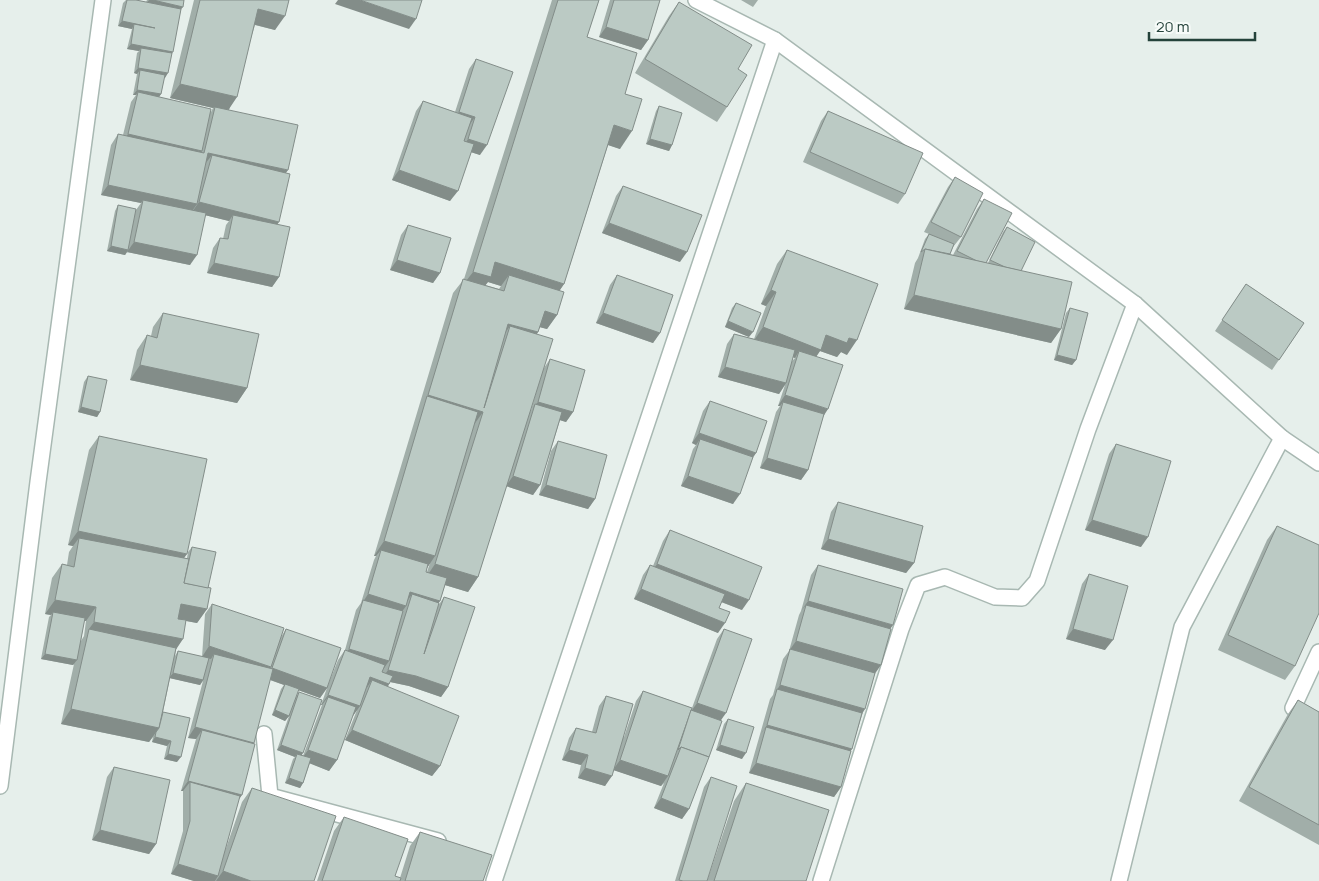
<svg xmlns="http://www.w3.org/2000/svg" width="1319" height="881" viewBox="0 0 1319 881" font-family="Manrope,sans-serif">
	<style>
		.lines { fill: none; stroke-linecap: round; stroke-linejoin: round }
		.minor-casing { stroke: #a8b8b2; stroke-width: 18 }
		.minor { stroke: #fff; stroke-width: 15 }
		.wall { fill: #a1aea9; fill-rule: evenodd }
		.shaded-wall { fill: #838d89 }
		.building { fill: #bbcac4; stroke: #838d89 }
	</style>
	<rect width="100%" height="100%" fill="#e6efeb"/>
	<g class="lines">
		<g class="minor-casing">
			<g id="minor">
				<polyline points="696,0 775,40 1135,304 1282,438 1319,463"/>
				<polyline points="1293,708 1319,652"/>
				<polyline points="264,734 270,796 438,841"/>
				<polyline points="0,786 38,482 103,0"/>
				<polyline points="494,881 775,40"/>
				<polyline points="821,881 901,629 918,585 945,577 995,597 1022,598 1037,581 1088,429 1135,304"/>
				<polyline points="1119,881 1182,627 1282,438"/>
			</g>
		</g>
		<use href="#minor" class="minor"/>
	</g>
	<g class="wall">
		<polygon points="126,0 136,0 146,2 147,0 184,0 181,9 172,53 164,78 161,94 159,97 211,112 213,108 170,98 194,0 289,0 275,30 255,25 229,110 286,173 277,224 279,277 272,287 207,273 213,248 220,238 223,239 226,225 229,221 205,215 190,265 127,252 128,251 125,255 107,251 115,211 118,205 136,210 141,203 101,195 111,145 118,134 123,135 131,102 136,95 133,95 137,74 134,73 137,53 139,51 127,49 132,29 118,26 123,3"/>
		<path d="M552,0h47l-12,37 38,57 -5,55 -12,-4 -44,139 -5,7 -2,24 -10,14 -7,-2 -3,7 7,34 6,-9 23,53 -7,10 -6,-2 -20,65 -7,10 -27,-9 -28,91 -10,15 -23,-7 -7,21 6,-9 4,90 -7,10 -32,-11 -19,-4 -2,5 52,79 -8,10 -87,-36 12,-30 -5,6 -15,44 -8,11 -19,-8 -7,20 -3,5 -15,-5 8,-24 2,-2 -18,-7 12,-34 -4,5 -13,-6 9,-26 3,-4 -14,-5 -45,171 17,-49 10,-14 62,93h-120l-23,-7 12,-43v-40h-2l15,-52 -8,-1 15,-57 -3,4 -30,-7 -7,34 14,50 -13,-3 3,-13 -15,-4 1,-5 -4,5 -88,-18 13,-60 -1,1 -32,-6 8,-42 2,-2 -6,-1 7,-36 10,-14 5,1 2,-13 4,-6 -5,-1 21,-95 10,-14 85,122h3l1,-6 4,-5 16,41 -1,21 -10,14 -11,-2 -10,28 -1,7 3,-5 24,6 3,-43 7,-10 69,33 5,-8 42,56 10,-25 7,-10 11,-40 5,-7 13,-43 2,-4h-2l79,-263 11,-14zM488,282l13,4 -2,3 -14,-4zM538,386l-7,24 -1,2zM430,563l-3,9h-1l1,-4zM84,621h2l-2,15 -3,5zM327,688l-6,17h1l-19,51 -1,-1 -3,-63 -3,5 2,-7 22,8z"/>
		<polygon points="610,0 660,0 648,40 641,50 599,37"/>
		<polygon points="741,0 758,0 753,7"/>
		<polygon points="679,2 738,69 727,107 717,122 635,73 669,16"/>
		<polygon points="476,59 480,155 471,152 450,201 392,180 416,111 423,101 455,112 469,69"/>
		<polygon points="659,106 672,145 669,151 646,144 656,111"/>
		<polygon points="828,111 905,194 898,204 803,162 821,121"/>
		<polygon points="955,177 961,237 953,247 950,254 953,255 977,209 984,199 986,263 988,263 1003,232 1007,227 1021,271 1061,329 1051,343 904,309 915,263 918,258 925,239 929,234 924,232 948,187"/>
		<polygon points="623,186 680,262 602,233 616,196"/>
		<polygon points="408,225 440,273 433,283 390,270 401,235"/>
		<path d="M787,250l60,105 -6,-3 -4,5 -17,-6 -4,6 7,60 -15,53 -7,10 -41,-12 16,-56 4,-6h-2l7,-21 -6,9 -61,-17 9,-33 7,-10 20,5 12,-33 -5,-2 16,-40zM793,357l2,1 -3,3 -3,9z"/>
		<polygon points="617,275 660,333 653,343 596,323 610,285"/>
		<polygon points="1246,284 1304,323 1272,370 1215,331"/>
		<polygon points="736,303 749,337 725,327 732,308"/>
		<polygon points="1070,308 1076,360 1072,365 1054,360 1066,313"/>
		<polygon points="163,313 247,388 237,403 130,380 137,350 147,335 151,336 153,327"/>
		<polygon points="88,376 100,412 97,417 78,412 84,382"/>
		<polygon points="710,401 756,453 752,459 733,504 681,486 693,449 696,445 692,443 703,411"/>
		<polygon points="558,441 595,499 588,509 539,495 551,451"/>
		<polygon points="1116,444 1141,547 1085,530 1109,454"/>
		<polygon points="838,502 914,563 906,573 821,549 831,512"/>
		<polygon points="1277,526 1295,666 1285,680 1218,650 1267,540"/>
		<polygon points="670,530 742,610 721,602 719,608 718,633 634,599 643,575 650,565 653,566 663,541"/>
		<polygon points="818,565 891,629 875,673 851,751 841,787 834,797 749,773 770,699 773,695 783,659 789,651 799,615 801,611 811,575"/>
		<polygon points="1089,574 1105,650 1066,639 1082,584"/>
		<polygon points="724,629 721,720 689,809 682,819 654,808 664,783 661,786 614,770 605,786 578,778 581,765 562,760 569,738 576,728 592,732 599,706 606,696 624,737 636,701 643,691 692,708 717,639"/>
		<polygon points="1298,700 1319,712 1319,845 1239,801 1288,714"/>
		<polygon points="728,719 742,759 716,750 724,724"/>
		<polygon points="114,767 156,844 149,854 92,840 107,777"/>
		<polygon points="711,777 707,881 675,881 704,787"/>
		<polygon points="746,783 806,881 707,881 734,801"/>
		<polygon points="344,817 395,876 400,878 410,846 420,832 483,881 317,881 334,831"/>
	</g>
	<g class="shaded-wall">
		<polygon points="149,0 153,0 183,7 179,12 146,4"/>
		<polygon points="338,0 360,0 416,19 409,29 335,4"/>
		<polygon points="258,9 285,16 275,30 248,23"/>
		<polygon points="122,21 155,28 134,24 132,29 118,26"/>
		<polygon points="606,27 648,40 641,50 599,37"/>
		<polygon points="131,44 173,52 169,57 141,48 139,51 127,49"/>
		<polygon points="138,68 168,73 165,78 139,74 140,70 137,74 134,73"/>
		<polygon points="180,84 237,97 227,112 215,107 213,108 170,98"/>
		<polygon points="137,90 161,94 157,100 138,92 136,95 133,95"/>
		<polygon points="459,112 475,117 468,127 451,122"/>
		<polygon points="614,125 632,131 620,149 602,143"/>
		<polygon points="128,134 202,151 195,161 121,144"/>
		<polygon points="468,139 487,145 480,155 461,149"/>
		<polygon points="650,139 672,145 669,151 646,144"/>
		<polygon points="208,153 288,170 281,180 212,155 205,164"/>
		<polygon points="399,170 458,191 450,201 392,180"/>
		<polygon points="108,185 197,204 190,214 143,200 141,203 101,195"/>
		<polygon points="199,202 279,222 272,232 233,215 229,221 192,212"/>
		<polygon points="609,223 687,252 680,262 602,233"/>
		<polygon points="134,242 197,255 190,265 127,252"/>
		<polygon points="111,246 128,250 125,255 107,251"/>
		<polygon points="397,260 440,273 433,283 390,270"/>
		<polygon points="495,262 564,284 552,302 509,275 501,286 488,282 478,295 460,289 473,272"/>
		<polygon points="214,263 279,277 272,287 207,273"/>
		<polygon points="771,290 776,292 766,306 761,304"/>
		<polygon points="914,295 1061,329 1051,343 904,309"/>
		<polygon points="545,311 557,315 547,329 535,326"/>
		<polygon points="603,313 660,333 653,343 596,323"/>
		<polygon points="728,321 753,332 749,337 725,327"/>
		<polygon points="508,324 538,332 528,347 510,326 501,339"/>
		<polygon points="763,327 849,338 857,340 847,355 841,352 837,357 820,351 811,364 799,351 795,358 753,342"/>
		<polygon points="1057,355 1076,360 1072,365 1054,360"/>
		<polygon points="140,365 247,388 237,403 130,380"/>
		<polygon points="725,367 786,383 779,394 718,377"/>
		<polygon points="428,395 483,412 473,426 427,397"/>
		<polygon points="785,395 828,409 821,420 783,402 780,406 778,406"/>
		<polygon points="538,402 573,412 566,422 533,412 534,406"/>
		<polygon points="81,407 100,412 97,417 78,412"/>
		<polygon points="699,433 756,453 749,463 700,439 696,445 692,443"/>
		<polygon points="767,458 808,470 801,480 760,468"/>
		<polygon points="513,476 540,485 533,495 506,486"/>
		<polygon points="688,476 740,494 733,504 681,486"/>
		<polygon points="546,485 595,499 588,509 539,495"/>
		<polygon points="1092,520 1148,537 1141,547 1085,530"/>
		<polygon points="78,531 187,554 177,568 79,538 73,546 68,545"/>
		<polygon points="828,539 914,563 906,573 821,549"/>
		<polygon points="384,541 435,556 425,571 381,550 376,556 374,556"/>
		<polygon points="435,564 478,577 468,592 425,579"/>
		<polygon points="657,564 749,600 742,610 650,574"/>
		<polygon points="641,589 725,623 718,633 634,599"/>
		<polygon points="410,592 440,601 433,611 412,594 406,603"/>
		<polygon points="368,594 406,606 399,616 363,602"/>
		<polygon points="55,600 96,607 86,621 52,615 53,612 51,615 45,614"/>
		<polygon points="808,601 893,625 886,635 806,605 801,611"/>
		<polygon points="181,604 207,609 197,623 171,618"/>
		<polygon points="94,622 183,639 173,654 89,629 84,636"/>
		<polygon points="1073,629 1113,640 1105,650 1066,639"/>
		<polygon points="796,641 881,665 874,675 790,649 789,651"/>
		<polygon points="209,646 271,667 264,677 214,654 211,659 202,657"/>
		<polygon points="349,649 389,661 382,671 342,659"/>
		<polygon points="45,654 77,660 73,665 41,659"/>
		<polygon points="272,668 327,688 320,698 265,678"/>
		<polygon points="388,670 416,676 448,687 441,697 409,686 381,680"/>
		<polygon points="173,673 203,680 200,685 169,678"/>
		<polygon points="370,677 389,684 382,694 372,680 366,689"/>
		<polygon points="780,685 865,709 858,720 777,690"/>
		<polygon points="328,695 360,706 353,716 328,697 322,705 321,705"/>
		<polygon points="697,703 726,713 719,723 690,713"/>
		<polygon points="71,709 159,728 149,742 61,724"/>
		<polygon points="275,710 289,716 285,721 272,715"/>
		<polygon points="767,725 852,749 845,759 766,727 760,735"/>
		<polygon points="195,727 254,743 247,753 202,730 196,739 188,738"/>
		<polygon points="352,730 440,766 432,776 345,740"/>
		<polygon points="155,737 171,741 167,746 152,742"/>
		<polygon points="281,745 303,753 300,758 297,754 295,757 277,750"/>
		<polygon points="720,745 746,753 742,759 716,750"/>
		<polygon points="308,750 337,760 329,771 301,760"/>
		<polygon points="569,750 588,755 581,765 562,760"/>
		<polygon points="168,754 181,757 177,762 164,759"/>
		<polygon points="620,760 668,776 661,786 613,770"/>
		<polygon points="756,763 841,787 834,797 749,773"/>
		<polygon points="585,768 612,776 605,786 578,778"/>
		<polygon points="289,778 303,783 300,788 285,783"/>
		<polygon points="188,781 242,795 235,805 190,782 183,791 181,791"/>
		<polygon points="661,798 689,809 682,819 654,808"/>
		<polygon points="100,830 156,844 149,854 92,840"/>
		<polygon points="178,864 218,876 215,881 194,881 171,874"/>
		<polygon points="223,871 251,881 216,881"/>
	</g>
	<g class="building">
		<polygon points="127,0 136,0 181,9 173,52 131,44 134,24 155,28 122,21"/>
		<polygon points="153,0 184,0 183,7"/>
		<polygon points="200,0 289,0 285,16 258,9 237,97 180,84"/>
		<polygon points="360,0 422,0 416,19"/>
		<polygon points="558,0 599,0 587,37 637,53 625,94 642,99 632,131 614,125 564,284 495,262 491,277 473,272"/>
		<polygon points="614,0 660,0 648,40 606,27"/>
		<polygon points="679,2 752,45 738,69 747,75 727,107 645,59"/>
		<polygon points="141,48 172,53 168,73 138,68"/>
		<polygon points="476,59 513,72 487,145 468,139 475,117 459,112"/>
		<polygon points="140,70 165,75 161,94 137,90"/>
		<polygon points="138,92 211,109 202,151 128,134"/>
		<polygon points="423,101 472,118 464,141 474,144 458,191 399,170"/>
		<polygon points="659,106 682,113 672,145 650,139"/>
		<polygon points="215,107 298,125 288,170 208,153 197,204 108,185 118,134 204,153"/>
		<polygon points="828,111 923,153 905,194 810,152"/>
		<polygon points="212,155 290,174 279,222 199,202"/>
		<polygon points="955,177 983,193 961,237 931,222"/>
		<polygon points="623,186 702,215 687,252 609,223"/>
		<polygon points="984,199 1012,213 986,263 977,261 957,251"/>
		<polygon points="143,200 206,213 197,255 134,242"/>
		<polygon points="118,205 136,209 128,250 111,246"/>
		<polygon points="233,215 290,227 279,277 214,263 220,238 228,239"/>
		<polygon points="408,225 451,238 440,273 397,260"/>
		<polygon points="1007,227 1035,242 1021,271 1005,267 990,260"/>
		<polygon points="929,234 954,244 950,254 925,249 921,252"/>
		<polygon points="925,249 1072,282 1061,329 914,295"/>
		<polygon points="787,250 878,284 857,340 849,338 847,343 826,335 821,350 763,327 776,292 771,290"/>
		<polygon points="509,275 564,292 557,315 545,311 538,332 508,324 484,408 510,326 553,339 478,577 435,564 483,412 428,395 463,279 504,291"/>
		<polygon points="617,275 673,295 660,333 603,313"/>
		<polygon points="1246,284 1304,323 1279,360 1222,320"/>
		<polygon points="736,303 761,313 753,332 728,321"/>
		<polygon points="1070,308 1088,313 1076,360 1057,355"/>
		<polygon points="163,313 259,334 247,388 140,365 147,335 157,338"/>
		<polygon points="734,334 795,350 786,383 725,367"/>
		<polygon points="799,351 843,365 828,409 785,395"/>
		<polygon points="550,359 585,370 573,412 538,402"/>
		<polygon points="88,376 107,380 100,412 81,407"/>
		<polygon points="427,396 478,412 435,556 384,541"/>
		<polygon points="710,401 767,421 756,453 699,433"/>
		<polygon points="783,402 824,414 808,470 767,458"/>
		<polygon points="535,404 562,412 540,485 513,476"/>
		<polygon points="99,436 207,459 187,554 78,531"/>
		<polygon points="700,439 753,457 740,494 688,476"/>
		<polygon points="558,441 607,455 595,499 546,485"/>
		<polygon points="1116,444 1171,461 1148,537 1092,520"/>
		<polygon points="838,502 923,526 914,563 828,539"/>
		<polygon points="1277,526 1319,545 1319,613 1295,666 1228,635"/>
		<polygon points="670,530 762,567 749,600 657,564"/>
		<polygon points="79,538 189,559 184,583 211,588 207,609 181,604 178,619 186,620 183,639 94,622 96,607 55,600 62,564 74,567"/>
		<polygon points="192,547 216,552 208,588 184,583"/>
		<polygon points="381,550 428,564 426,572 447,578 440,601 410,592 406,606 368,594"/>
		<polygon points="650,565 725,594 719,608 730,612 725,623 641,589"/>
		<polygon points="818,565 903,589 893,625 808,601"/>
		<polygon points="1089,574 1128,586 1113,640 1073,629"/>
		<polygon points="412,594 439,603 424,654 444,597 475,607 448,687 416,676 388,670"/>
		<polygon points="363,600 403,611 389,661 349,649"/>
		<polygon points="212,604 284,628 271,667 209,646"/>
		<polygon points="806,605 891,629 881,665 796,641"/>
		<polygon points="53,612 85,618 77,660 45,654"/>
		<polygon points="89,629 176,648 159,728 71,709"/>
		<polygon points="286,629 341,648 327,688 272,668"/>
		<polygon points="724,629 752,639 726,713 697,703"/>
		<polygon points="790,649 875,673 865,709 780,685"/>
		<polygon points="345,650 385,665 382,672 393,676 389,684 370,677 360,706 328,695"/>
		<polygon points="178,651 209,658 203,680 173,673"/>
		<polygon points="214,654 273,669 254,743 195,727"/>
		<polygon points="372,680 459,716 440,766 352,730"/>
		<polygon points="285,684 299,689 289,716 275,710"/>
		<polygon points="777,689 862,713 852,749 767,725"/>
		<polygon points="643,691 692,708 668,776 620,760"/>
		<polygon points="299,692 322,700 303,753 281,745"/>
		<polygon points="606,696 633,704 612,776 585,768 588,755 569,750 576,728 596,733"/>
		<polygon points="328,697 356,707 337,760 308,750"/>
		<polygon points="1298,700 1319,712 1319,825 1249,787"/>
		<polygon points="691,710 722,721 709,757 681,747 678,750"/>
		<polygon points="163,712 190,718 181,757 168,754 171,741 155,737 156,732 159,728"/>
		<polygon points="728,719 754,727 746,753 720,745"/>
		<polygon points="766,727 851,751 841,787 756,763"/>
		<polygon points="202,730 255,744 242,795 188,781"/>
		<polygon points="681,747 709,757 689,809 661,798"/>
		<polygon points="297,754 311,758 303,783 289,778"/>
		<polygon points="114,767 170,780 156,844 100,830"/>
		<polygon points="711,777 737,786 707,881 683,881 679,880"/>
		<polygon points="190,782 240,796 218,876 178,864 190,821"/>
		<polygon points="746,783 829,810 806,881 714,881"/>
		<polygon points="252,788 336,816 314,881 251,881 223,871"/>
		<polygon points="344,817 408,839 395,876 401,878 400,881 322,881"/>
		<polygon points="420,832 492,855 483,881 405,881"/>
	</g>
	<path d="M1149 32v8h106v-8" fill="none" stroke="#24423a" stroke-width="2.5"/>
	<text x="1156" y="32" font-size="15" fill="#24423a" stroke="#f7fbf9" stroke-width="4" paint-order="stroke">20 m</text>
</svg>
